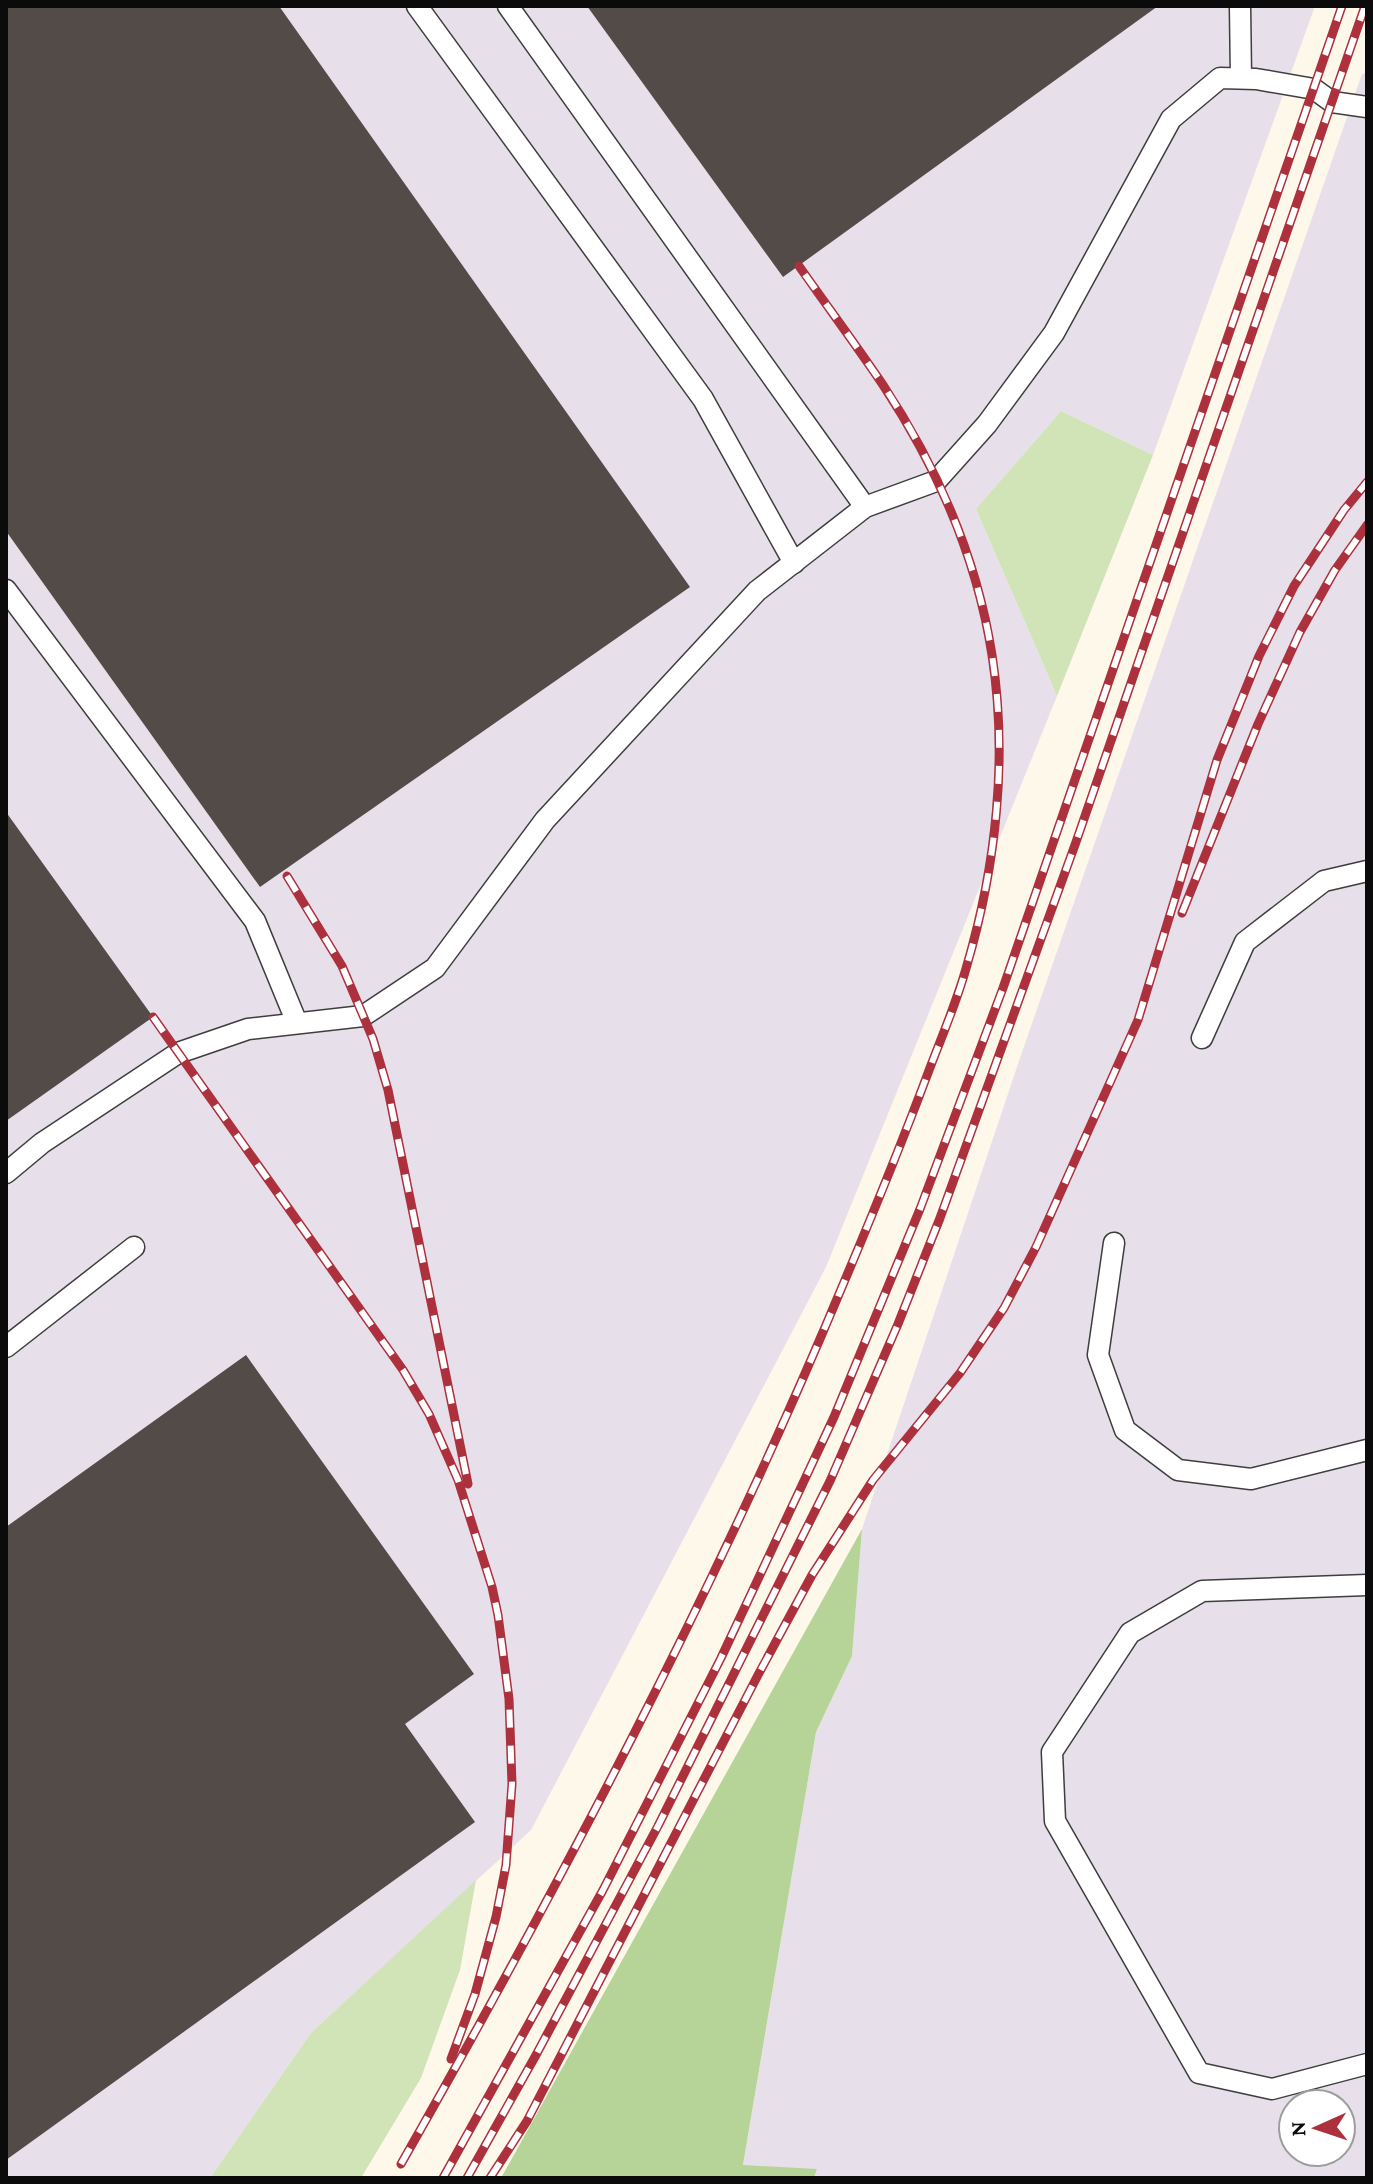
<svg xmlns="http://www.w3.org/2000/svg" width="1373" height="2184" viewBox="0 0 1373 2184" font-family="'Crimson Pro',serif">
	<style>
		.industrial { fill: #e7dfe9; fill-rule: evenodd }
		.green { fill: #d1e4b8 }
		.forest { fill: #b6d398 }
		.building { fill: #524b48 }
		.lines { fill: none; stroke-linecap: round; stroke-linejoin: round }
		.lane-casing { stroke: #3e3e3e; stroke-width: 23 }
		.lane { stroke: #fff; stroke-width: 20 }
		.rail-casing { stroke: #ad303d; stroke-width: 9 }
		.rail { stroke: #fff; stroke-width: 6; stroke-dasharray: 18; stroke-linecap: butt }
	</style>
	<rect width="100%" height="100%" fill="#fdf8ea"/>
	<g class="industrial">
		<polygon points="6,6 1315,6 1153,455 1061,411 976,509 1057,696 826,1267 531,1830 311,2033 210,2178 6,2178"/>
		<path d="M1367,73v2105h-553l3,-8 -74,-4 73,-434 36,-76 10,-127 158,-471 342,-984zM1293,2104h48v48h-48z"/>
	</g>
	<g class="green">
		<polygon points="1061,411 1153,455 1057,696 976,509"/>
		<polygon points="476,1880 460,1970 421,2078 361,2178 210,2178 311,2033"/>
	</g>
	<polygon class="forest" points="862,1529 852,1656 816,1732 743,2165 817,2169 814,2178 501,2178"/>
	<g class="building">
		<polygon points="6,6 279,6 690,587 260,887 6,531"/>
		<polygon points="587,6 1158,6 783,277"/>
		<polygon points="6,812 153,1017 6,1121"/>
		<polygon points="246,1355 474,1674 405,1724 475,1822 6,2160 6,1527"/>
	</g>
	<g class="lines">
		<g class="lane-casing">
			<g id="lane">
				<polyline points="417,6 703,399 794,563"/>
				<polyline points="508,6 865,507"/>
				<polyline points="1240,6 1241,78"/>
				<polyline points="6,590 255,921 297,1023"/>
				<polyline points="1202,1038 1245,942 1324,881 1367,871"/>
				<polyline points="6,1173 42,1143 178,1053 248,1029 363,1016 435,968 545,820 757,591 865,507 936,481 987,424 1054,333 1171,119 1220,78 1256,79 1314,89 1332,102 1367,107"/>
				<polyline points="1114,1243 1098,1355 1125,1430 1178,1470 1251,1479 1367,1450"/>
				<polyline points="6,1347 134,1247"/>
				<polyline points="1367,1585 1202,1591 1130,1633 1052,1752 1055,1821 1199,2073 1272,2089 1367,2064"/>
			</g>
		</g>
		<use href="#lane" class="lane"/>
		<g class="rail-casing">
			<g id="rail">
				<polyline points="287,876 342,966 373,1039 388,1090 468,1484"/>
				<polyline points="1182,913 1258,724 1300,632 1335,570 1367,525"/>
				<polyline points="153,1017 403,1370 429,1414 458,1480 492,1587 498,1615 509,1699 512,1784 506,1865 496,1917 475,1994 451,2059"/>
				<path d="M401,2164c162,-285 315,-575 441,-877 30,-71 59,-142 86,-214 13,-35 29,-71 39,-108 29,-99 41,-207 25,-310 -15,-97 -55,-188 -109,-270 -27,-40 -56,-79 -84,-119"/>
				<polyline points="443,2178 603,1890 721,1658 834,1417 920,1209 1003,988 1342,6"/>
				<polyline points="467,2178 536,2055 658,1826 830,1481 898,1324 940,1218 1076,842 1365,6"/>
				<polyline points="490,2178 527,2121 758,1675 812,1575 873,1480 960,1373 1004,1308 1036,1247 1138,1020 1217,760 1259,656 1294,586 1344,510 1367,482"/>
			</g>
		</g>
		<use href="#rail" class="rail"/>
	</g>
	<rect width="1373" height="2184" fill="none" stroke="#0b0b0b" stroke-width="16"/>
	<g transform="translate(1317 2128) rotate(267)"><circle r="38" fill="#ffffff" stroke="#9d9d9d" stroke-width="2"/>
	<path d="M0-6L14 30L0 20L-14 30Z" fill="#ad303d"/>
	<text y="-12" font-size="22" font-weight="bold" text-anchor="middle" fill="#0b0b0b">N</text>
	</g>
</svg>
